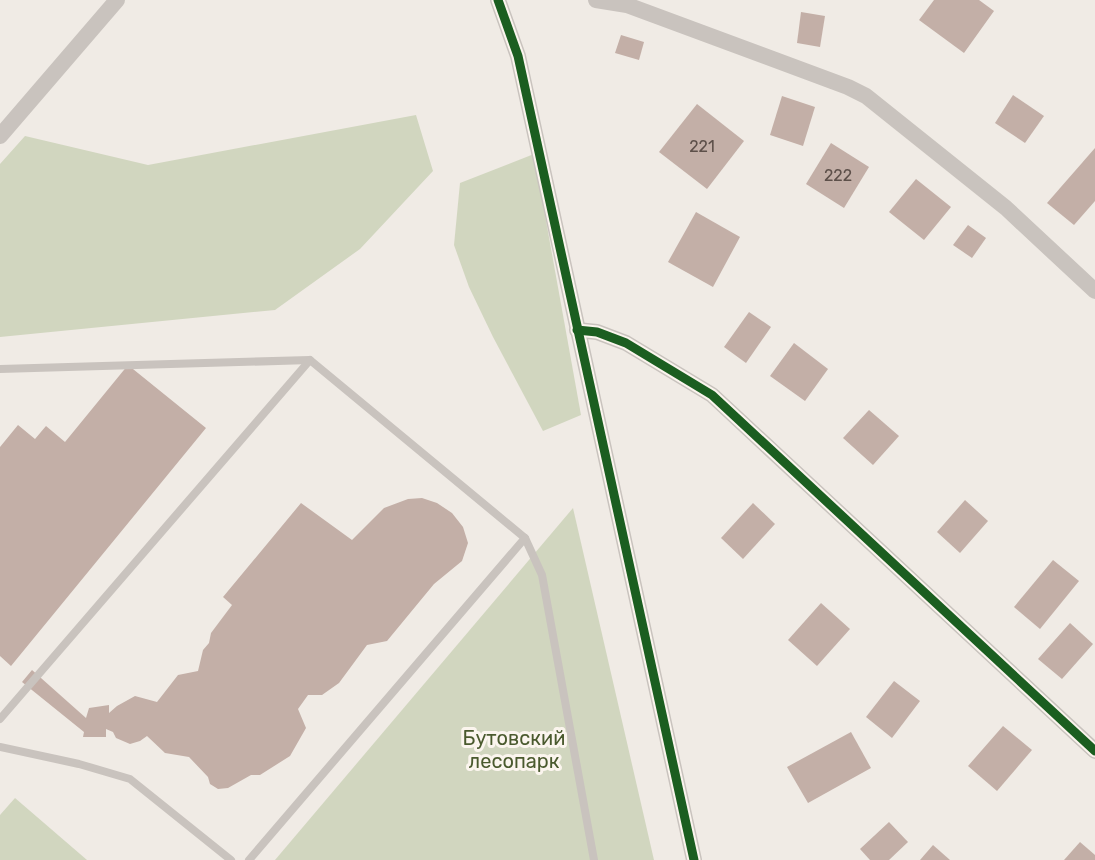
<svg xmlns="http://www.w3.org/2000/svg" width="1095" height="860" viewBox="0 0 1095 860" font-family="Rubik,sans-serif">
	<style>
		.green { fill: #d1d6bf }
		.building { fill: #c3afa7 }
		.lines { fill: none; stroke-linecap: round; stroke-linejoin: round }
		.service { stroke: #c9c3be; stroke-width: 8 }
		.minor { stroke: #c9c3be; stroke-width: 16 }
		.cycleway-casing { stroke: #fbf5ee; stroke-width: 13 }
		.cycleway { stroke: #1b5e20; stroke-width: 9 }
		.labels { text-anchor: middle; stroke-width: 6; stroke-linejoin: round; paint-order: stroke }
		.number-label { font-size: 16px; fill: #5d504a }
		.park-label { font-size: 20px; fill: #4a5a2e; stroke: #fbf5ee }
	</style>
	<rect width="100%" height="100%" fill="#f0ebe5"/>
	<g class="green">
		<polygon points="416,115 433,171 360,249 275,310 0,337 0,164 25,136 148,165"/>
		<polygon points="534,154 581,415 543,431 493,337 469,287 454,245 460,183"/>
		<polygon points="573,508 654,860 275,860"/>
		<polygon points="15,798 87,860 0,860 0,815"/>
	</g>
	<g class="building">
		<polygon points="934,0 979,0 994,11 964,53 919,20"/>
		<polygon points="801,12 825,16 820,47 797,43"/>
		<polygon points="621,35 644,42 639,60 615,53"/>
		<polygon points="1013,95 1044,116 1025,143 995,123"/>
		<polygon points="782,96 815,107 803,146 770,135"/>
		<polygon points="697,104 744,141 707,189 659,152"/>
		<polygon points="831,143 869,167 844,208 806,184"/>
		<polygon points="1095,148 1095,201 1074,225 1047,203"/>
		<polygon points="916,179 951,207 924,240 889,212"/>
		<polygon points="696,212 740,237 713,287 668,262"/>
		<polygon points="968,225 986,238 972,258 953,245"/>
		<polygon points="749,312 771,327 746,363 724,347"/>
		<polygon points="794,343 828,369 805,401 770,376"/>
		<polygon points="128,365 206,428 11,666 0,656 0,447 18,425 35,439 46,426 65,442"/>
		<polygon points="869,410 899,436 873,465 843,438"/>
		<polygon points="422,498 437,503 452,513 463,527 468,543 462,561 434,584 387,641 367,645 339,683 322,695 308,695 298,709 306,728 290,756 260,775 251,775 228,788 218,789 210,784 208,777 189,757 165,753 147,736 140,741 130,744 116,738 113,732 106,729 106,737 83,737 84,732 22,682 32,670 86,718 89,708 109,705 109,713 117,706 135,696 157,702 178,675 198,671 203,650 209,643 211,633 232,605 223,597 301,503 352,540 384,508 408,499"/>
		<polygon points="965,500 988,521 960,553 937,532"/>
		<polygon points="753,503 775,524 743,559 721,538"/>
		<polygon points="1053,560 1079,581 1040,629 1014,607"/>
		<polygon points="821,603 850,629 817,666 788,640"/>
		<polygon points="1070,623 1093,644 1062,679 1038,659"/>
		<polygon points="894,681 920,701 892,738 866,717"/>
		<polygon points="1003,726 1032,750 997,791 968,766"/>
		<polygon points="851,732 871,768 808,803 787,767"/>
		<polygon points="889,822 908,842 889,860 870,860 860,849"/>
		<polygon points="1080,842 1095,855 1095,860 1064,860"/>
		<polygon points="933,845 950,860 920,860"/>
	</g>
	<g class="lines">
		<g class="service">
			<polyline points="0,369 310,360 525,538 542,575 594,860"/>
			<polyline points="0,719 310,360"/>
			<polyline points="0,747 79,764 130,779 231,860"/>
			<polyline points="249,860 525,538"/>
		</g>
		<g class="minor">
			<polyline points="498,0 518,56 694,860"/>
			<polyline points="596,0 627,5 848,87 866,96 1006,208 1095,291"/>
			<polyline points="0,136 117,0"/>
			<polyline points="577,330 597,332 626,343 712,395 1095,751"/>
		</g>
		<g class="cycleway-casing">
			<g id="cycleway">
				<polyline points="498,0 518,56 694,860"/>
				<polyline points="577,330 597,332 626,343 712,395 1095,751"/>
			</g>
		</g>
		<use href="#cycleway" class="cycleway"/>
	</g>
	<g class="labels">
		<g class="number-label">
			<text x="702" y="152">221</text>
			<text x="838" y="181">222</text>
		</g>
		<g class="park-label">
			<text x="514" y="745">Бутовский<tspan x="514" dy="23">лесопарк</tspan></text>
		</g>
	</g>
</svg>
